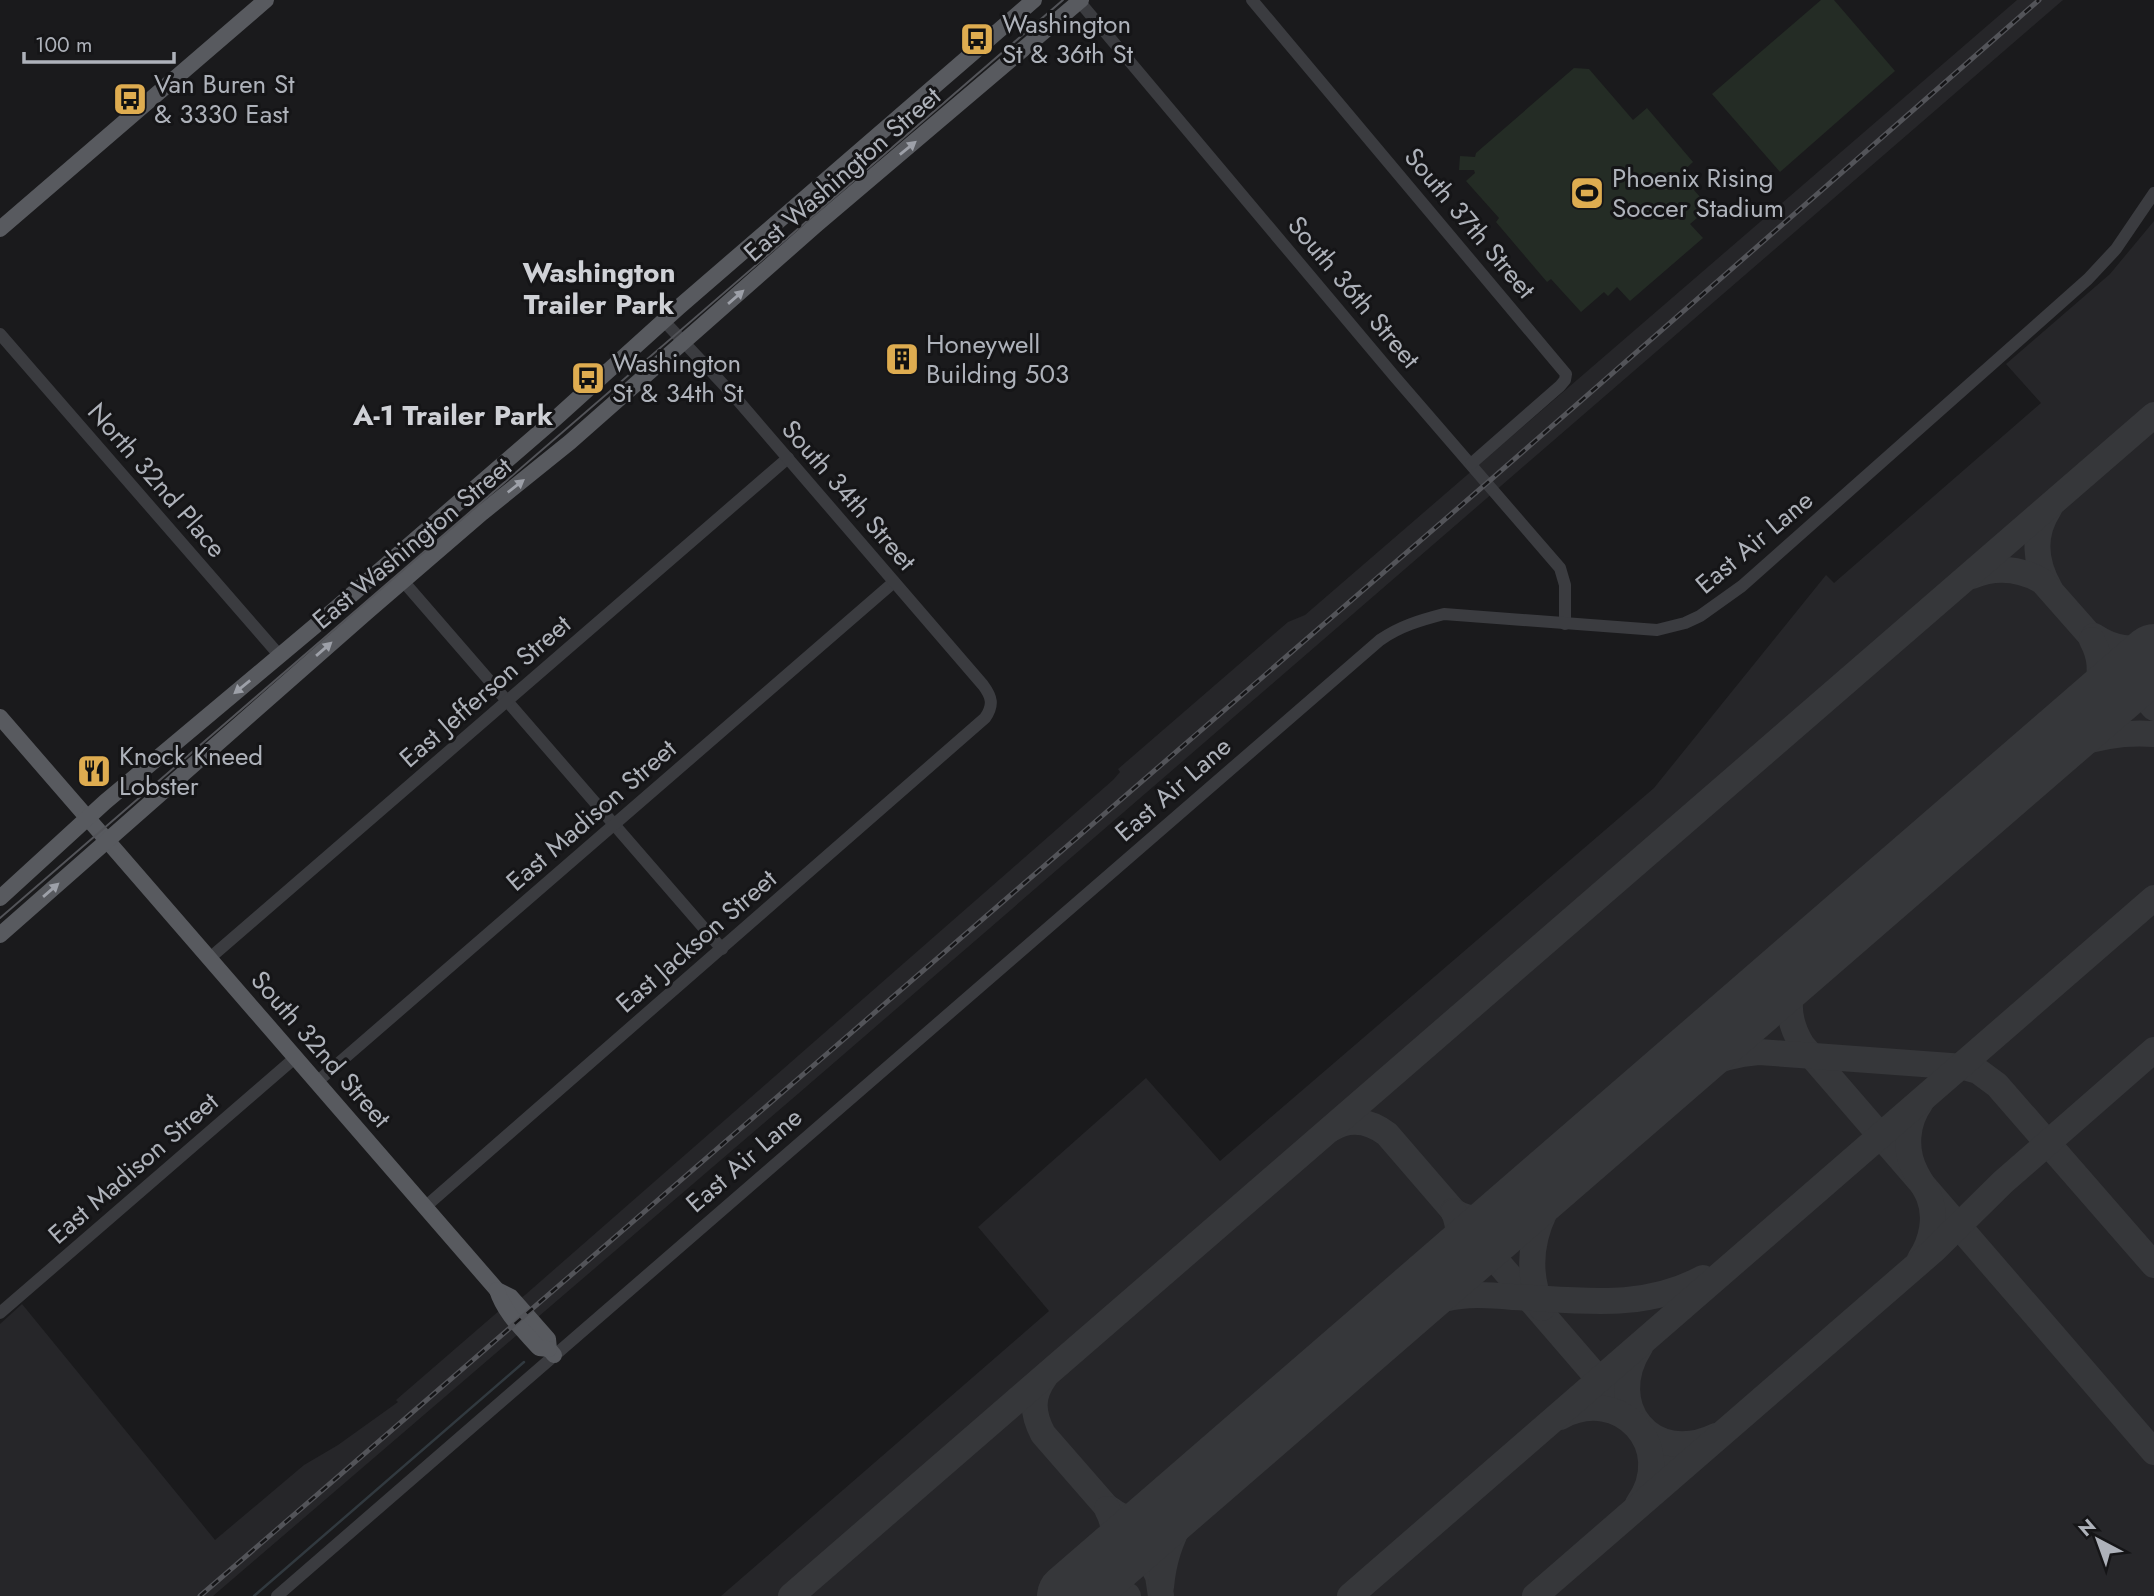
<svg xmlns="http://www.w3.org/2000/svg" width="2154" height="1596" viewBox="0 0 2154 1596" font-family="Jost,sans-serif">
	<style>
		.built { fill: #262629 }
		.park { fill: #242c25 }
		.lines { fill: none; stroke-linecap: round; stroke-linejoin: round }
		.stream { stroke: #31393f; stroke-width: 2.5 }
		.taxiway { stroke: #36373a; stroke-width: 26 }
		.runway { stroke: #36373a; stroke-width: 66 }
		.minor { stroke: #3b3c40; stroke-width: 12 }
		.major { stroke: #585a5f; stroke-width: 16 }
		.tram { stroke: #535459; stroke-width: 2 }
		.rail-casing { stroke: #535459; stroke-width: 5 }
		.rail { stroke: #151517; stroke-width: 2.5; stroke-dasharray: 8; stroke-linecap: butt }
		.oneway { fill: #9da0a8 }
		.labels { text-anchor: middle; stroke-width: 6; stroke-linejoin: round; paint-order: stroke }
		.poi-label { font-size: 26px; fill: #aeb2ba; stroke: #151517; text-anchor: start }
		.street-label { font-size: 26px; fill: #aeb2ba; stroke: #151517 }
		.neighbourhood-label { font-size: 28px; font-weight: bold; fill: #cfd1d6; stroke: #151517 }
	</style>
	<rect width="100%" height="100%" fill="#1a1a1c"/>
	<g class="built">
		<polygon points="2017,0 2063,0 799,1093 213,1596 0,1596 0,1324 22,1304 215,1540 304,1465 338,1445 398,1402 396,1400 500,1310 502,1312 525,1295 1113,780 1120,772 1118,769 1288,622 1305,615"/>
		<polygon points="2154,221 2154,1596 721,1596 1049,1311 978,1227 1146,1078 1220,1161 1654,788 1826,575 1834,583 2041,403 2006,364 2110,274"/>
	</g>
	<g class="park">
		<polygon points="1821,0 1834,0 1895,71 1780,172 1712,94"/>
		<polygon points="1574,68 1589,69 1633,120 1647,108 1693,162 1680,174 1707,205 1695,216 1697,218 1690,224 1703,238 1630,301 1617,287 1608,296 1604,292 1581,312 1551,279 1547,282 1496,222 1499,218 1466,181 1475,173 1474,170 1459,170 1460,156 1475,157 1476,153"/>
	</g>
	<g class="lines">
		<polyline class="stream" points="254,1596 524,1362"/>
		<g class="taxiway">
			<path d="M2049,509c-17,26 -14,54 1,80"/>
			<path d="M1972,576c24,-10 47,-8 70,5l112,127"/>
			<path d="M2094,636c19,13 38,15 60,11"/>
			<path d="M2067,732c23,-27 45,-55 25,-92"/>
			<path d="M2011,780c47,-31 85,-50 143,-46"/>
			<path d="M1825,941c-30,32 -49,61 -23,104l352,407"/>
			<path d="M1637,1105c38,-27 75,-50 122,-53l205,15 14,4 19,14 157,180"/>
			<path d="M1331,1129c19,-12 39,-8 56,5l291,337"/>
			<path d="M1453,1211c21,13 38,8 60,0"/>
			<path d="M1920,1259c12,-18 17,-42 9,-62 -3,-8 -9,-16 -13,-24 -12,-23 -10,-50 5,-71"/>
			<path d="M1443,1272c15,-19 20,-36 11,-60"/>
			<path d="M1542,1308c-31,-70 17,-128 64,-176"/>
			<path d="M1640,1347c-37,58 11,120 76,89"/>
			<path d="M1355,1349c28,-19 56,-40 89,-50 22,-6 47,-4 69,-2 66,3 129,14 190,-19"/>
			<path d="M1045,1377c-14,19 -13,36 -2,57l102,117 13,25 3,20"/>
			<path d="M1560,1417c60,-33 118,30 78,87"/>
			<path d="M1110,1509c25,21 50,5 73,-11"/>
			<path d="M1161,1587c5,-59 35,-90 73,-133"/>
			<polyline points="791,1596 2154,415"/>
			<path d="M1068,1596c26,-25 61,-47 39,-87"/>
			<polyline points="1082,1596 1099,1592 1128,1596"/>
			<polyline points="1350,1596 2154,898"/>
			<polyline points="1535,1596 1934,1250 2003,1182 2154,1050"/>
		</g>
		<polyline class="runway" points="1070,1596 2154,657"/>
		<g class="minor">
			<polyline points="1078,0 1395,377 1560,568 1565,585 1565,624"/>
			<polyline points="1252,0 1566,374 1565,380 1560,386 1471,464"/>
			<polyline points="0,334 280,656"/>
			<polyline points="403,581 722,949"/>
			<polyline points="211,957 788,458"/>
			<polyline points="318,1081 894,582"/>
			<path d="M425,1207l560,-489c9,-13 7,-21 -2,-33l-248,-288 -71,-76"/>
			<polyline points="0,1313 296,1057"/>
			<path d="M277,1596l1103,-956c20,-14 41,-20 64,-26l213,16 28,-7 15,-7 42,-30 346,-307 28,-30 38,-56"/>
		</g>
		<g class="major">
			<polyline points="0,229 266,0"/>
			<polyline points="0,717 497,1290 511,1297 526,1314 548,1339 549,1349 554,1355"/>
			<polyline points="0,898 105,802 334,610 556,418 679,307 1034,0"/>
			<polyline points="0,935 367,612 482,513 570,442 816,225 1081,0"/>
			<path d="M497,1290c7,23 26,40 42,58l10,1"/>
		</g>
		<polyline class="tram" points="0,918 1063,0"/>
		<g class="rail-casing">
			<polyline id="rail" points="200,1596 1487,483 2039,0"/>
		</g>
		<use href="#rail" class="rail"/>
	</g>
	<defs><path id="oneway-solid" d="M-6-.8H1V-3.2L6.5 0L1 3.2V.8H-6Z" transform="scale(1.75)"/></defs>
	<g class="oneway">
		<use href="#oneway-solid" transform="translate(908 148) rotate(-39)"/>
		<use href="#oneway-solid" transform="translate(736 297) rotate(-41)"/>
		<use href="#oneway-solid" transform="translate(516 486) rotate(-38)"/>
		<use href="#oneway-solid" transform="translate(324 649) rotate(-41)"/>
		<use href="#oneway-solid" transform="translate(242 687) rotate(141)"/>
		<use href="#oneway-solid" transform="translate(51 890) rotate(-41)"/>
	</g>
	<defs>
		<g id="bus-square" transform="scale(1.75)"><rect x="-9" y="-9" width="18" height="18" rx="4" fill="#deac50" stroke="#151517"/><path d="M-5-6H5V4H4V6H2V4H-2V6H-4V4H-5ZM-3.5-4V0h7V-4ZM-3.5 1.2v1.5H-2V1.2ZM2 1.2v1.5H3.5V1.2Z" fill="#111"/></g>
		<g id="stadium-square" transform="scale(1.75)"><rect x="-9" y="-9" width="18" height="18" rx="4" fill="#deac50" stroke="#151517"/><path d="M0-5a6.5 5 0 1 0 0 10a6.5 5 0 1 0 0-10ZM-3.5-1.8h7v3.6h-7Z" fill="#111"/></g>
		<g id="building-square" transform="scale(1.75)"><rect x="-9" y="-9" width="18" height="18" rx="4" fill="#deac50" stroke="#151517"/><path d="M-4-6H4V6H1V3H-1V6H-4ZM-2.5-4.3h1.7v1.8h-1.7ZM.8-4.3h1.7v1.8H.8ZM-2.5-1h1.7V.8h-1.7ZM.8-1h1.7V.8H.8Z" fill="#111"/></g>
		<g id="restaurant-square" transform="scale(1.75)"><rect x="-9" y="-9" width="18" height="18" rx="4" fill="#deac50" stroke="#151517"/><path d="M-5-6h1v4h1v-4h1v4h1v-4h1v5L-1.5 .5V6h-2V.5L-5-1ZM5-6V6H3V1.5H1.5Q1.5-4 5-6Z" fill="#111"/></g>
	</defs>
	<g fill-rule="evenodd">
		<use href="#bus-square" x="977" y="39"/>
		<use href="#bus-square" x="130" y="99"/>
		<use href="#stadium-square" x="1587" y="193"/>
		<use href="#building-square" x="902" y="359"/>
		<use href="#bus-square" x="588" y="378"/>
		<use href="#restaurant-square" x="94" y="771"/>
	</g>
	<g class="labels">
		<g class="poi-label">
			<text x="1002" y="33">Washington<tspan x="1002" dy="30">St &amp; 36th St</tspan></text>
			<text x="154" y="93">Van Buren St<tspan x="154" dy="30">&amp; 3330 East</tspan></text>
			<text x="1612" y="187">Phoenix Rising<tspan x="1612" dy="30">Soccer Stadium</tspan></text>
			<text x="926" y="353">Honeywell<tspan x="926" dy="30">Building 503</tspan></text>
			<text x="612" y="372">Washington<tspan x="612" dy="30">St &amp; 34th St</tspan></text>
			<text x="119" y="765">Knock Kneed<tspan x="119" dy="30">Lobster</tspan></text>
		</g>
		<g class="street-label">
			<text transform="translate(842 174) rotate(-41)" y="9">East Washington Street</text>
			<text transform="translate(1470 223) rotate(50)" y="9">South 37th Street</text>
			<text transform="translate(1354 292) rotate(50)" y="9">South 36th Street</text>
			<text transform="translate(157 480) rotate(49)" y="9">North 32nd Place</text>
			<text transform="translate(849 495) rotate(49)" y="9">South 34th Street</text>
			<text transform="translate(1754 542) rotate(-40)" y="9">East Air Lane</text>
			<text transform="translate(412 543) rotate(-40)" y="9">East Washington Street</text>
			<text transform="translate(485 691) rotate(-41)" y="9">East Jefferson Street</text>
			<text transform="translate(1173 789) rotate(-41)" y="9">East Air Lane</text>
			<text transform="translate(591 815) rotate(-41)" y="9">East Madison Street</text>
			<text transform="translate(696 941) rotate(-41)" y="9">East Jackson Street</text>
			<text transform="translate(321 1049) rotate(49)" y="9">South 32nd Street</text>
			<text transform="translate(744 1160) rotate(-41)" y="9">East Air Lane</text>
			<text transform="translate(133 1168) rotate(-41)" y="9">East Madison Street</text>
		</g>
		<g class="neighbourhood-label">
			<text x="599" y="282">Washington<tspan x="599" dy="32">Trailer Park</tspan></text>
			<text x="453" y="425">A-1 Trailer Park</text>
		</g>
	</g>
	<g transform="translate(2098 1540) rotate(319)" stroke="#151517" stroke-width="5" paint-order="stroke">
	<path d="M0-5L12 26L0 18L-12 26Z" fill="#aeb2ba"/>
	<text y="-10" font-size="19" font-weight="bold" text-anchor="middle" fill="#aeb2ba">N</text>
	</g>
	<path d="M24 52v10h150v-10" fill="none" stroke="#aeb2ba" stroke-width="3.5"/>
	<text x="35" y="52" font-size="21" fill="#aeb2ba" stroke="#151517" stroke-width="5" paint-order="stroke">100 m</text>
</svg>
